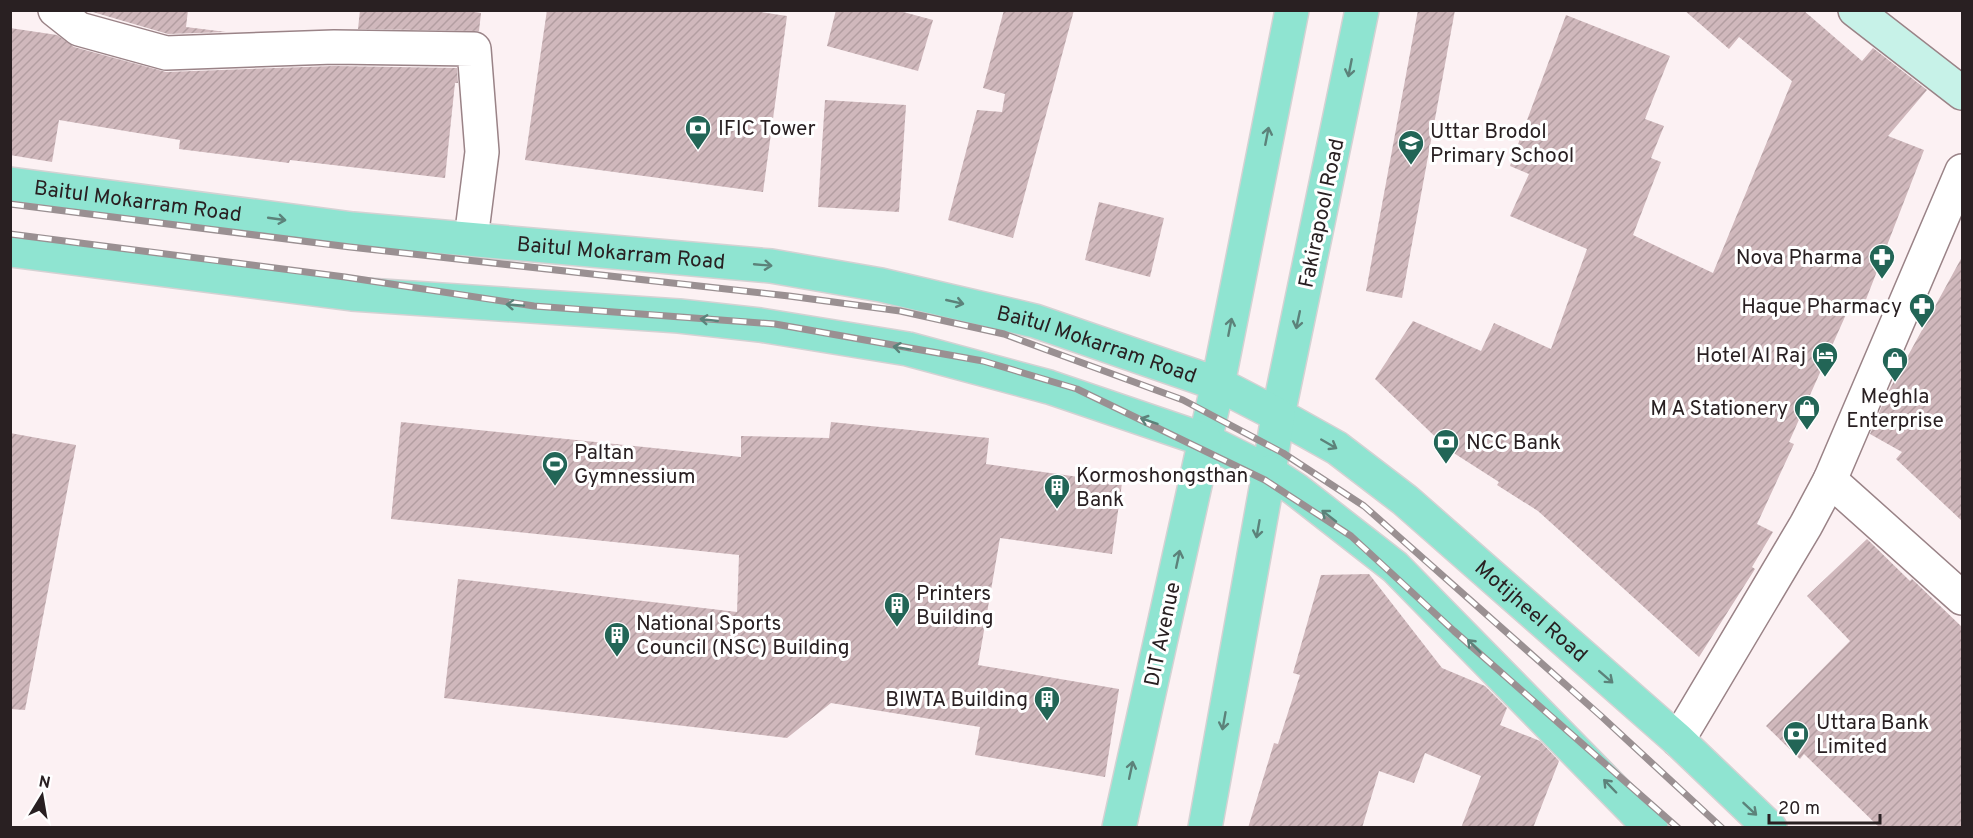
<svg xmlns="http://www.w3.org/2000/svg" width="1973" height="838" viewBox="0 0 1973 838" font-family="Overpass,sans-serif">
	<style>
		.building { fill: url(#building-hatch) }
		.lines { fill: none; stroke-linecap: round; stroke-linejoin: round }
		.street-casing { stroke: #9a8387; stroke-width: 36 }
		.secondary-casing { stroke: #9a8387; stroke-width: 36 }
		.primary-casing { stroke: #d4d2d3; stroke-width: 36 }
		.street { stroke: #fff; stroke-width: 33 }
		.secondary { stroke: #c7f2e8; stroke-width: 33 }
		.primary { stroke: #8fe4d1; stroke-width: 33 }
		.rail-casing { stroke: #9a9092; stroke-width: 7 }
		.rail { stroke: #fff; stroke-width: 4.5; stroke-dasharray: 14; stroke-linecap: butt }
		.oneway { stroke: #5c827a }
		.labels { text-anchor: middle; stroke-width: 6; stroke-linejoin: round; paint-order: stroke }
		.poi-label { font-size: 21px; fill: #292022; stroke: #fff; text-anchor: start }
		.street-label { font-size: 21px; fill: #292022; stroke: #fff }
	</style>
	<defs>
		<pattern id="building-hatch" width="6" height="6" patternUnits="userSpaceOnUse" patternTransform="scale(1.5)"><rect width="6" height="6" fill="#d0b8bc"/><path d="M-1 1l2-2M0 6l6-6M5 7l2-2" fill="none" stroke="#b39ea1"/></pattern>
	</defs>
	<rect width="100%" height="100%" fill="#fcf1f3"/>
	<g class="building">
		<polygon points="86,10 188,10 186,27 226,32 168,34"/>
		<polygon points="360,10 463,10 481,13 479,31 358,29"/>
		<polygon points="547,10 748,10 787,16 763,192 525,160"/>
		<polygon points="836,10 896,10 933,20 918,71 827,46"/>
		<polygon points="1004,10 1074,10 1013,238 948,220 977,110 1002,112 1005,94 983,88"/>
		<polygon points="1418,10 1455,10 1402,298 1366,291"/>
		<polygon points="1684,10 1803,10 1862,61 1873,48 1927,90 1888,136 1924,150 1860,315 1848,310 1789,442 1794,444 1757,524 1773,532 1752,567 1755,569 1699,657 1538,511 1497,485 1499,482 1449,450 1375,379 1413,321 1481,351 1494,323 1551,349 1587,249 1510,216 1529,174 1510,166 1566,15 1670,56 1645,119 1664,126 1651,158 1661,162 1633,235 1713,273 1792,81 1739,37 1729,49"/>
		<polygon points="10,28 57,35 74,47 166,72 334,66 457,68 458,83 455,83 445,178 290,160 289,163 179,149 180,140 59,120 52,162 10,155"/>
		<polygon points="825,100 906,105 899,212 818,207"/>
		<polygon points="1099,202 1164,218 1150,277 1085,260"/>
		<polygon points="1962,257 1962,521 1896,459 1902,452 1870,434 1887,394"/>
		<polygon points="401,422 741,457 741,436 829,438 831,422 989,438 986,464 1122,483 1112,554 1000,538 978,665 1119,689 1105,777 975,755 980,727 831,703 787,738 444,698 458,579 737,612 739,555 391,519"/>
		<polygon points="10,433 76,445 25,710 10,709"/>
		<polygon points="1867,539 1910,581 1912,579 1962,627 1962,828 1880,828 1804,754 1800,759 1766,726 1850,641 1807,596"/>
		<polygon points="1369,574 1442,668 1485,686 1507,708 1500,725 1540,741 1559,761 1533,828 1461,828 1481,776 1425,753 1414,783 1379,771 1362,828 1248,828 1274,743 1278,744 1300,675 1293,673 1321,575"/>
	</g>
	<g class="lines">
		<g class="street-casing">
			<g id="street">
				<polyline points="55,10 79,29 166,53 334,47 474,49 482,152 471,239"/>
				<polyline points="1830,480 1962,598"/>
				<polyline points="1678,740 1806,525 1830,480 1962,171"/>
			</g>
		</g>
		<g class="secondary-casing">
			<polyline id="secondary" points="1855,10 1962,93"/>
		</g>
		<g class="primary-casing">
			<g id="primary">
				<path id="s1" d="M1362,10l-84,405 59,33 68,52 273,240 92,88"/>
				<path id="s2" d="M10,184l343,45 418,37 110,19 154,36 183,63 60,31 -9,57 -64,-32 13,-56 74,-374"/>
				<polyline points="10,250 352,294 679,316 760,325 908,349 1049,387 1205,440 1119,828"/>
				<polyline points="1205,828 1269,472 1295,489 1395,567 1651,828"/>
			</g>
		</g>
		<use href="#street" class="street"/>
		<use href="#secondary" class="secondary"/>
		<use href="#primary" class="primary"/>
		<g class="rail-casing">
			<g id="rail">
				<polyline points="10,204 350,247 789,296 900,311 1004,334 1183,400 1283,453 1364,506 1601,716 1722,828"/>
				<polyline points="10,234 345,277 534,306 775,324 983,361 1077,389 1265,480 1351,536 1454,631 1678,828"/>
			</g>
		</g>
		<use href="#rail" class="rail"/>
	</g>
	<defs><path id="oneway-shaft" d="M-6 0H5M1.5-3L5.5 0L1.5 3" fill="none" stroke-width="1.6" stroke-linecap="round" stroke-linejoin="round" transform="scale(1.5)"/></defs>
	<g class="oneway">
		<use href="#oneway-shaft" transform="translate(1350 68) rotate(101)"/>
		<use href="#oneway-shaft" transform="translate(1267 136) rotate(-79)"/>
		<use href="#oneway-shaft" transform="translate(277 219) rotate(8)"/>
		<use href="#oneway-shaft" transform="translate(763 265) rotate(5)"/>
		<use href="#oneway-shaft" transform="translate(955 302) rotate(13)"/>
		<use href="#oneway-shaft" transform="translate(515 305) rotate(-176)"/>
		<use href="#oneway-shaft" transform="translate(709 320) rotate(-174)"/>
		<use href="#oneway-shaft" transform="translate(1298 320) rotate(102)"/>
		<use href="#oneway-shaft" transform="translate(1230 327) rotate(-79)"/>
		<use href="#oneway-shaft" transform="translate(902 348) rotate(-170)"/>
		<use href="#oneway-shaft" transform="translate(1149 421) rotate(-161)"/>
		<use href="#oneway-shaft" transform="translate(1329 444) rotate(30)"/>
		<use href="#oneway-shaft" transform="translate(1329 516) rotate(-142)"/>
		<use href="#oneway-shaft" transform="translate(1258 529) rotate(100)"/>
		<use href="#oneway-shaft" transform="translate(1178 559) rotate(-78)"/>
		<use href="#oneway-shaft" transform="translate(1474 646) rotate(-135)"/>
		<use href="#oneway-shaft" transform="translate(1606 677) rotate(41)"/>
		<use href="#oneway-shaft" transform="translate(1224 721) rotate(100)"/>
		<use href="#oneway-shaft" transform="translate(1131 770) rotate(-78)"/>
		<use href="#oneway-shaft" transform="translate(1610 786) rotate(-134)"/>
		<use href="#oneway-shaft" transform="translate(1750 809) rotate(43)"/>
	</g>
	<defs>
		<g id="bank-pin" transform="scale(1.35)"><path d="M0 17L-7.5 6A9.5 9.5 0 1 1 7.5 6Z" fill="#226556" stroke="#fff"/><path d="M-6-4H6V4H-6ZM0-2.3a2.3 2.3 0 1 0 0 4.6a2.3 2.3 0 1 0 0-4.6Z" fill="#fff"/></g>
		<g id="school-pin" transform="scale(1.35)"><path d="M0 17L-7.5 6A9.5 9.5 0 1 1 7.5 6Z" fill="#226556" stroke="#fff"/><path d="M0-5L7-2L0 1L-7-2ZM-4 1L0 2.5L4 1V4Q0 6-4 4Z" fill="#fff"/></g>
		<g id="pharmacy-pin" transform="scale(1.35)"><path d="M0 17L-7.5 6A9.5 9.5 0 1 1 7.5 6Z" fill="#226556" stroke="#fff"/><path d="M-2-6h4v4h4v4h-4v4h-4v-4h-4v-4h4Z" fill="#fff"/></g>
		<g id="hotel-pin" transform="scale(1.35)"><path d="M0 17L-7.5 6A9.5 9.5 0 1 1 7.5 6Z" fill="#226556" stroke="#fff"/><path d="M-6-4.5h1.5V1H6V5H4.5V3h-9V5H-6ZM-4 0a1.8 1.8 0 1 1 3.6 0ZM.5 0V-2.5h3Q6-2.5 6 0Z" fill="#fff"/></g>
		<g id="shop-pin" transform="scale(1.35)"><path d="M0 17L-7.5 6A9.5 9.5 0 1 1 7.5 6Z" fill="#226556" stroke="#fff"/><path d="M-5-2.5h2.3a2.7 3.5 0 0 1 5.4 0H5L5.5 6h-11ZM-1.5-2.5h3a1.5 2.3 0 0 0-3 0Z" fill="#fff"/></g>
		<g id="stadium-pin" transform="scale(1.35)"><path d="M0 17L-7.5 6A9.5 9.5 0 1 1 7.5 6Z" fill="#226556" stroke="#fff"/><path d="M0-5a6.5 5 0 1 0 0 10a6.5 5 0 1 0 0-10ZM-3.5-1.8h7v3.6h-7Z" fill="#fff"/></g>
		<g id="building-pin" transform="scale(1.35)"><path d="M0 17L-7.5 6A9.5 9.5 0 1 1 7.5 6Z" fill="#226556" stroke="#fff"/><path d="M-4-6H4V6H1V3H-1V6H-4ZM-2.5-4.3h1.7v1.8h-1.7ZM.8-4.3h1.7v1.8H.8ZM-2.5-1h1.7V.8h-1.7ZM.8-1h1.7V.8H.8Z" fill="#fff"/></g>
	</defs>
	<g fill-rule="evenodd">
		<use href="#bank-pin" x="698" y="128"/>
		<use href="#school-pin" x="1411" y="143"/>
		<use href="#pharmacy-pin" x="1882" y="257"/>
		<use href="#pharmacy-pin" x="1922" y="306"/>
		<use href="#hotel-pin" x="1825" y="355"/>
		<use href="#shop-pin" x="1895" y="360"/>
		<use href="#shop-pin" x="1807" y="408"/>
		<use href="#bank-pin" x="1446" y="442"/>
		<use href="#stadium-pin" x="555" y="464"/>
		<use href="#building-pin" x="1057" y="487"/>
		<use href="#building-pin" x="897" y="605"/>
		<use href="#building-pin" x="617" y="635"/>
		<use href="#building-pin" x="1047" y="699"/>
		<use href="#bank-pin" x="1796" y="734"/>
	</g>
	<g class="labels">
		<g class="poi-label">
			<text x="718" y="135">IFIC Tower</text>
			<text x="1430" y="138">Uttar Brodol<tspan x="1430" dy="24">Primary School</tspan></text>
			<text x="1862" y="264" text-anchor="end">Nova Pharma</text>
			<text x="1902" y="313" text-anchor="end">Haque Pharmacy</text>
			<text x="1806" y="362" text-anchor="end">Hotel Al Raj</text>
			<text x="1895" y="403" text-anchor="middle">Meghla<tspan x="1895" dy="24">Enterprise</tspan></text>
			<text x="1788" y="415" text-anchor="end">M A Stationery</text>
			<text x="1466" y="449">NCC Bank</text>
			<text x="574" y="459">Paltan<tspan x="574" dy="24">Gymnessium</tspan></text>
			<text x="1076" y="482">Kormoshongsthan<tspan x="1076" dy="24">Bank</tspan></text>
			<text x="916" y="600">Printers<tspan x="916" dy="24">Building</tspan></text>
			<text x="636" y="630">National Sports<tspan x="636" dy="24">Council (NSC) Building</tspan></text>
			<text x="1028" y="706" text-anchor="end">BIWTA Building</text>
			<text x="1816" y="729">Uttara Bank<tspan x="1816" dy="24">Limited</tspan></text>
		</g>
		<g class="street-label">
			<text dy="7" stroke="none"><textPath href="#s2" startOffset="129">Baitul Mokarram Road</textPath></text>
			<text transform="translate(1321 213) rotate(-78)" y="7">Fakirapool Road</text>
			<text dy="7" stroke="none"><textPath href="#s2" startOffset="615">Baitul Mokarram Road</textPath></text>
			<text dy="7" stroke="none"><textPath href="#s2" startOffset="1101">Baitul Mokarram Road</textPath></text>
			<text dy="7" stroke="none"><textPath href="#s1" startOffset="735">Motijheel Road</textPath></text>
			<text transform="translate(1162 634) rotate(-78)" y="7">DIT Avenue</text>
		</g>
	</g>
	<rect width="1973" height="838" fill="none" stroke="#292022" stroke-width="24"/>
	<g transform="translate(42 796) rotate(11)" stroke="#ffffff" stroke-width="4.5" paint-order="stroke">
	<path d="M0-4.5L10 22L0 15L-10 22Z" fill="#292022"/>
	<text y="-9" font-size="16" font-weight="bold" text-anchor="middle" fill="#292022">N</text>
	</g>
	<path d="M1769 814v9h111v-9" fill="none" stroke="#292022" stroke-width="3"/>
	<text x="1778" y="814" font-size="18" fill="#292022" stroke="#ffffff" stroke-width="4.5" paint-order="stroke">20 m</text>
</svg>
